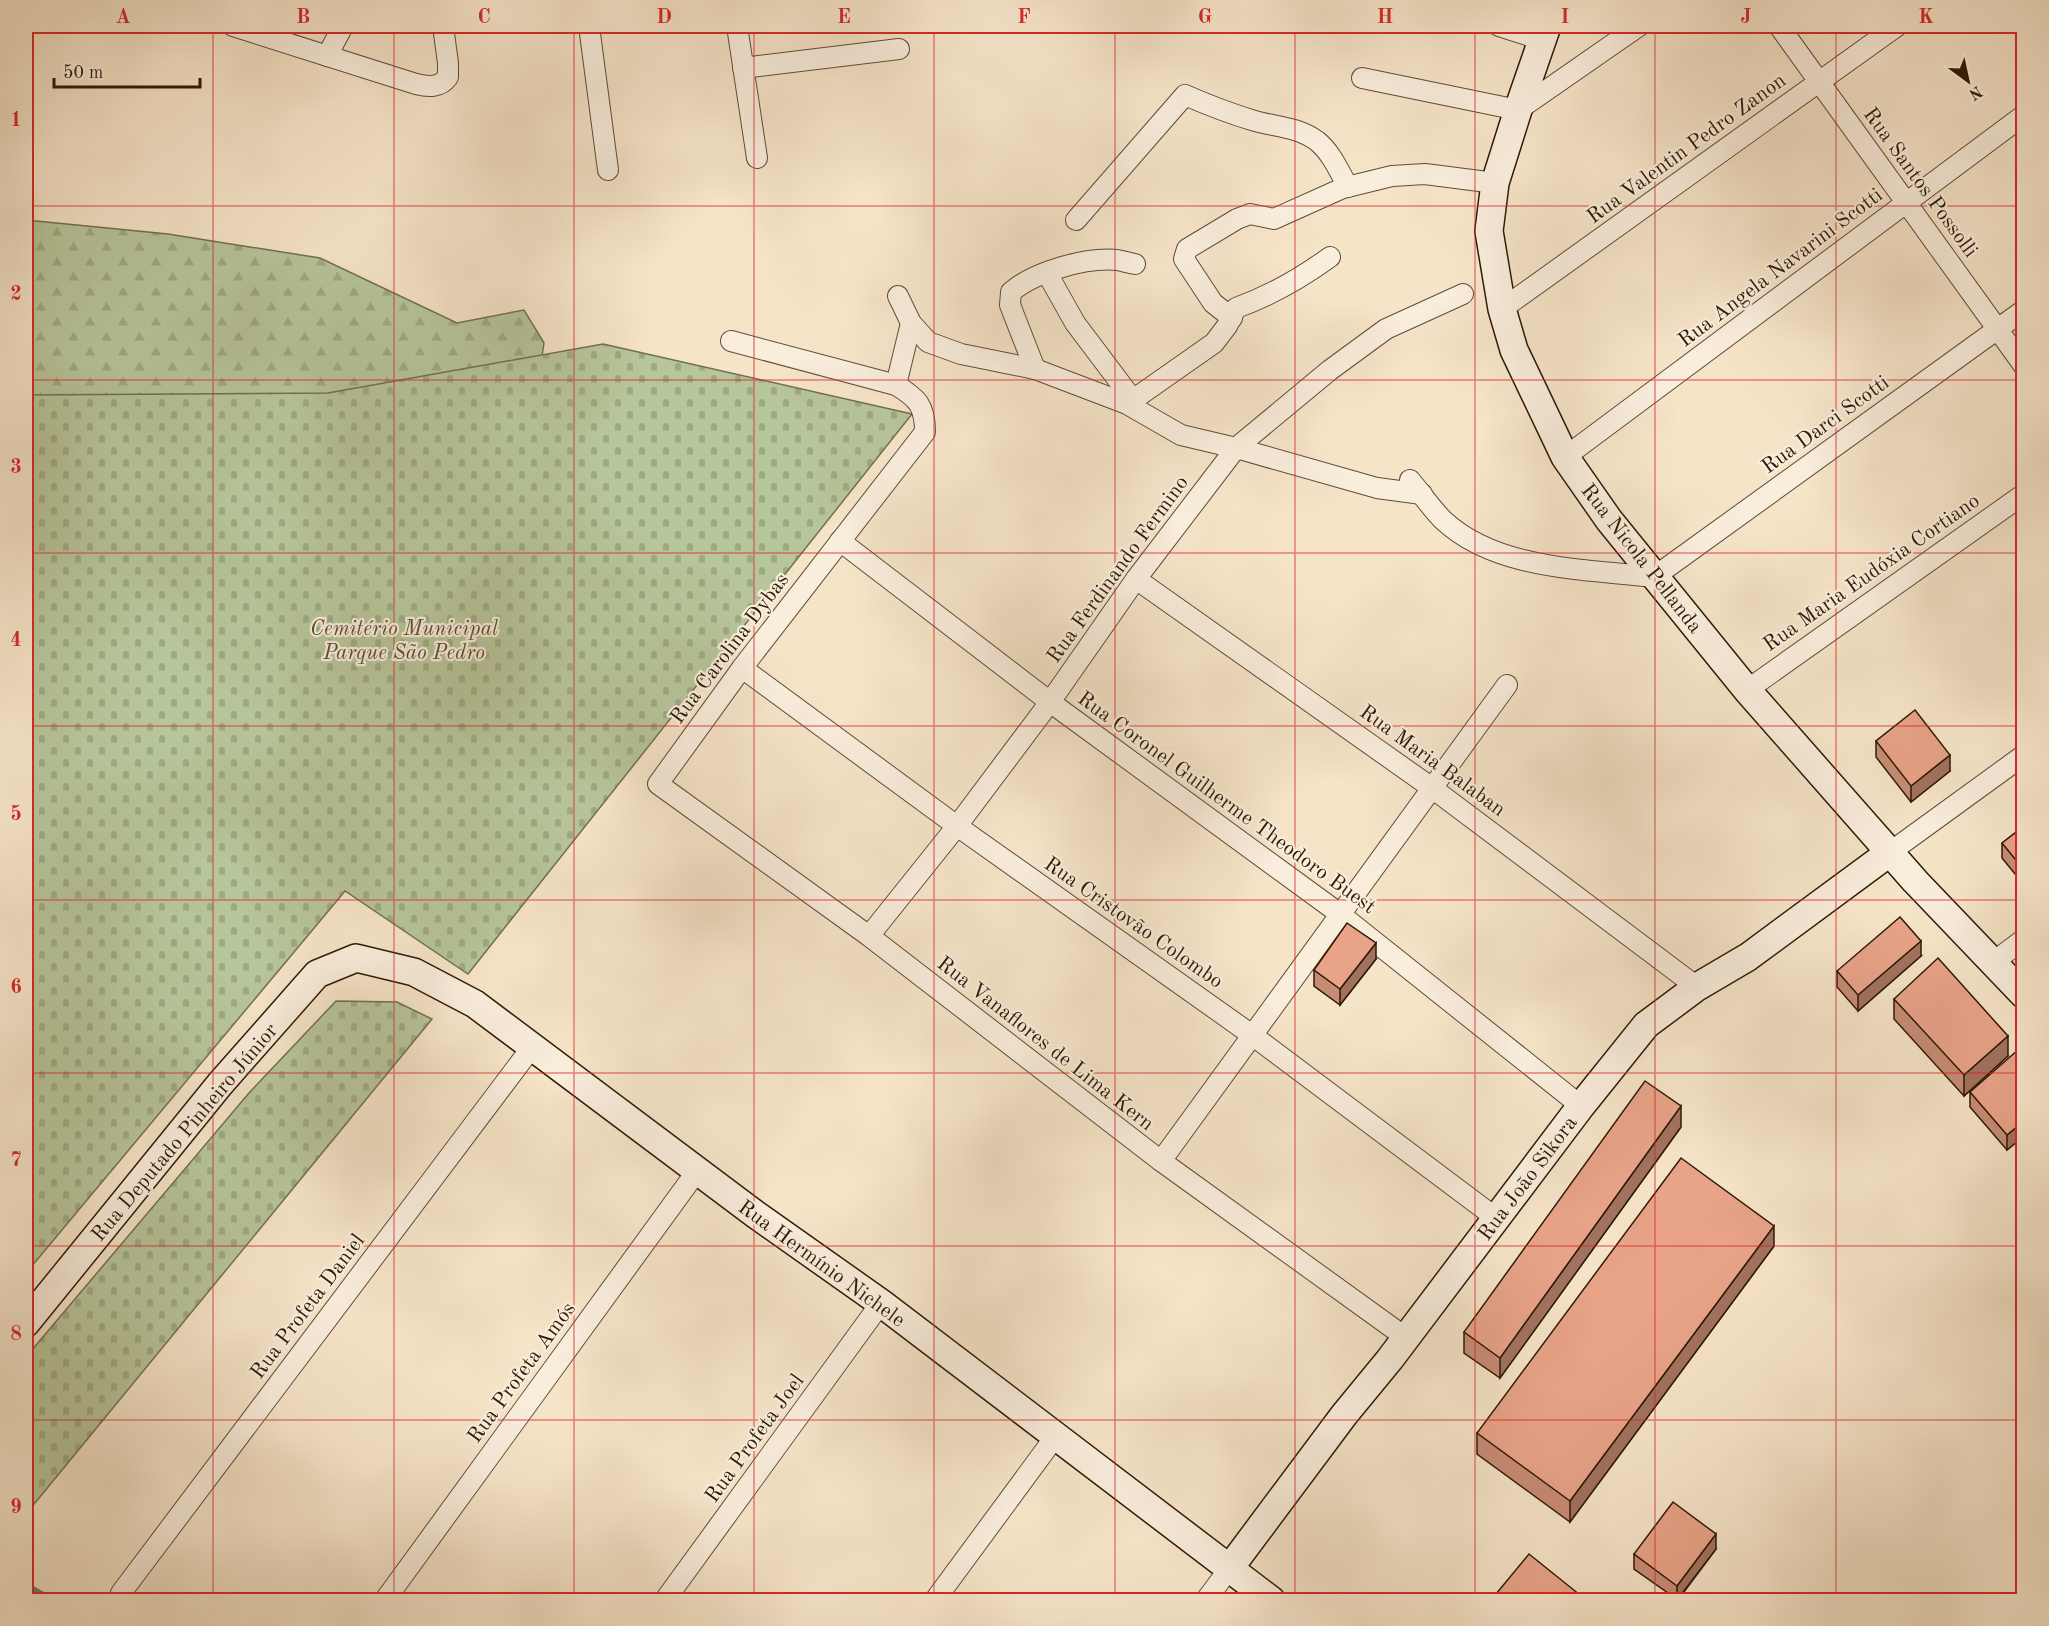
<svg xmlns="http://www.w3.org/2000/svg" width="2049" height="1626" viewBox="0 0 2049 1626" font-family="'Old Standard TT',serif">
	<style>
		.forest { fill: url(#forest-firs); stroke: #72704f; stroke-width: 1.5 }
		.cemetery { fill: url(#cemetery-stones); stroke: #72704f; stroke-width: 1.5 }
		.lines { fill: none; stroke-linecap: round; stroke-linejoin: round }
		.stream { stroke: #717c73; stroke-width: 6 }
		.street-casing { stroke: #604c35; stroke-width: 22 }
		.secondary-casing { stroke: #2e1a04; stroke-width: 30 }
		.street { stroke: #f9eddc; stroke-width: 20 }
		.secondary { stroke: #f9eddc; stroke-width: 27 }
		.wall { fill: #c88c76; stroke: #2e1a04; stroke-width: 1.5 }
		.shaded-wall { fill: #a27260; stroke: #2e1a04; stroke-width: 1.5 }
		.building { fill: #e8a389; stroke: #2e1a04; stroke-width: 1.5 }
		.grid { fill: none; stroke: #d62828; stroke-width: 1.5; stroke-opacity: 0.55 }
		.labels { text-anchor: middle; stroke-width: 4.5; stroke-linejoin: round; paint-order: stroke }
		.street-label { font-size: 21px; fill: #2e1a04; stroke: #f9eddc }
		.park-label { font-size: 21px; font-style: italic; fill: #574d31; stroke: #f9eddc }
		.neatline { fill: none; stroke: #d62828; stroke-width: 2 }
		.grid-label { font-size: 20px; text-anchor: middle; font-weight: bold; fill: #d62828 }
	</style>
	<defs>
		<pattern id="forest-firs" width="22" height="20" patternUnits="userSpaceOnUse" patternTransform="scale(1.5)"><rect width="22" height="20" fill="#b7c59a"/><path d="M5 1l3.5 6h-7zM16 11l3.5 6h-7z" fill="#9ea983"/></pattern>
		<pattern id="cemetery-stones" width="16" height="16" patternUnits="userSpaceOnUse" patternTransform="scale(1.5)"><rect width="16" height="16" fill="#b7c59a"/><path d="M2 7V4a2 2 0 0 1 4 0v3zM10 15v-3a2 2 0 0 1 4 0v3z" fill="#9ea983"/></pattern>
	</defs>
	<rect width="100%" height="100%" fill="#f6e4c9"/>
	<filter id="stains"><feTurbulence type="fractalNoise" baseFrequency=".00333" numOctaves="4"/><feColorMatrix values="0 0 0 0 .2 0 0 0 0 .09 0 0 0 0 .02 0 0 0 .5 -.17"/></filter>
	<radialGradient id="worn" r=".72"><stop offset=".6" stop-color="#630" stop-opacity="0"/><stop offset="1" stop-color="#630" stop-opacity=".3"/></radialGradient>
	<polygon class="forest" points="26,220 168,234 320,258 457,323 524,310 544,343 536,394 26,409"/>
	<g class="cemetery">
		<polygon points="603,344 912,414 468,974 345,891 26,1273 26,395 328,393"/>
		<polygon points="336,1001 397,1002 432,1019 26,1514 26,1357 249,1093"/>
	</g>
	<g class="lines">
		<polyline class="stream" points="26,1585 52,1600"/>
		<g class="street-casing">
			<g id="street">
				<path d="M233,26l183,58c12,3 24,4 32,-7v-14l-5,-37"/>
				<polyline points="589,26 608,170"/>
				<polyline points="737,26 757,158"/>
				<polyline points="1499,26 1542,40"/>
				<polyline points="1779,26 2024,366"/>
				<polyline points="327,56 343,26"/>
				<polyline points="743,68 899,49"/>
				<polyline points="1362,78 1518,110 1639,26"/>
				<path d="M1076,220l109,-125c23,10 46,19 70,26 21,6 43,6 62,20 14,11 22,30 31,46"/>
				<polyline points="1047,273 1075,323 1133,400"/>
				<polyline points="898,296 911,323 928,342 961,354 1035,369 1127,404 1181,435 1236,448 1377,488 1422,494"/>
				<polyline points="1502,309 1897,26"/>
				<polyline points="1232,318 1213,303 1184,259 1187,249 1237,219 1250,214 1274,219 1343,188 1392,176 1425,174 1495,183"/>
				<path d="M911,323l-15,62c21,13 29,20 29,47l-183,236 -84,116 211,152 292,225 244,176"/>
				<polyline points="731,341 896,385"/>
				<path d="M1035,369l-25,-64 1,-13c23,-20 75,-35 106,-32 6,1 12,3 18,4"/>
				<path d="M1127,404l87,-61 13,-17 9,-18c36,-13 64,-29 94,-51"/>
				<polyline points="1565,457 2024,115"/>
				<path d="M1410,480c11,13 21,28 33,40 53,50 142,49 211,57l370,-267"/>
				<polyline points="840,541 1050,702 1340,914 1581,1106"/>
				<polyline points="1136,579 1432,788 1697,987"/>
				<polyline points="742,668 957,826 1252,1035 1496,1218"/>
				<polyline points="1747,690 2024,494"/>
				<polyline points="1889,853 2024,755"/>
				<polyline points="869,936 957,826 1050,702 1136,579 1236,448 1330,370 1386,329 1463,294"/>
				<polyline points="1992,963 2024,939"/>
				<polyline points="1161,1161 1507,685"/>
				<polyline points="121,1593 532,1047"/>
				<polyline points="385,1600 697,1171"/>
				<polyline points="665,1600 881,1303"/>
				<polyline points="935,1600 1055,1437"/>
				<polyline points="1206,1600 1229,1569"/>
			</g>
		</g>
		<g class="secondary-casing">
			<g id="secondary">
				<polyline points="1547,26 1518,110 1495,183 1489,231 1502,309 1514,350 1565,457 1609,520 1747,690 1915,881 2024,995"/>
				<polyline points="26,1323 220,1084 317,974 356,958 414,972 475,1004 755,1214 881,1303 1271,1600"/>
				<polyline points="1229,1569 1344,1415 1390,1359 1581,1106 1646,1025 1697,987 1748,957 1889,853"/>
			</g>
		</g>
		<use href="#street" class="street"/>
		<use href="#secondary" class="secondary"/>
	</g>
	<g class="wall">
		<polygon points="1876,741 1950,771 1911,802 1876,757"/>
		<polygon points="2024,826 2024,885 2002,858 2002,843"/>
		<polygon points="1921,956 1858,1011 1837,987 1837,971"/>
		<polygon points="1376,959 1340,1005 1314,986 1314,970"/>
		<polygon points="1894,999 2008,1056 1964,1096 1894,1019"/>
		<polygon points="2024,1054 2024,1136 2007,1150 1970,1107 1970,1092"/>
		<polygon points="1681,1127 1500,1378 1464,1353 1464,1332"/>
		<polygon points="1774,1246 1570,1522 1477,1454 1477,1433"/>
		<polygon points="1716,1549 1678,1600 1634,1569 1634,1554"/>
	</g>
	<g class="shaded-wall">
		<polygon points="1950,755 1950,771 1911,802 1911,786"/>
		<polygon points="1921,941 1921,956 1858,1011 1858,995"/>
		<polygon points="1376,943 1376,959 1340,1005 1340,989"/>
		<polygon points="2008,1036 2008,1056 1964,1096 1964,1075"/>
		<polygon points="1681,1106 1681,1127 1500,1378 1500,1358"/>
		<polygon points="2024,1121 2024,1136 2007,1150 2007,1135"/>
		<polygon points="1774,1226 1774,1246 1570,1522 1570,1501"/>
		<polygon points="1716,1534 1716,1549 1677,1600 1677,1586"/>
	</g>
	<g class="building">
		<polygon points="1915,710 1950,755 1911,786 1876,741"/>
		<polygon points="2024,826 2024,870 2002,843"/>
		<polygon points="1900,917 1921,941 1858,995 1837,971"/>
		<polygon points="1347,923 1376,943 1340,989 1314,970"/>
		<polygon points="1938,958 2008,1036 1964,1075 1894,999"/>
		<polygon points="2019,1049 2024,1054 2024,1121 2007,1135 1970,1092"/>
		<polygon points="1645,1081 1681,1106 1500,1358 1464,1332"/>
		<polygon points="1681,1158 1774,1226 1570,1501 1477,1433"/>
		<polygon points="1673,1502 1716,1534 1677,1586 1634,1554"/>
		<polygon points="1529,1554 1585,1599 1583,1600 1491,1600"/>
	</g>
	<path class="grid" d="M213,26v1574M394,26v1574M574,26v1574M754,26v1574M934,26v1574M1115,26v1574M1295,26v1574M1475,26v1574M1655,26v1574M1836,26v1574M26,206h1998M26,380h1998M26,553h1998M26,726h1998M26,900h1998M26,1073h1998M26,1246h1998M26,1420h1998"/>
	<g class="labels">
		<g class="street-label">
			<text transform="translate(1686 148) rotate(-36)" y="7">Rua Valentin Pedro Zanon</text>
			<text transform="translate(1921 182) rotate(54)" y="7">Rua Santos Possolli</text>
			<text transform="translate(1780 267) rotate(-37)" y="7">Rua Angela Navarini Scotti</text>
			<text transform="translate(1825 424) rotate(-36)" y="7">Rua Darci Scotti</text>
			<text transform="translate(1642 558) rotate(52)" y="7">Rua Nicola Pellanda</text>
			<text transform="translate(1117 569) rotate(-54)" y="7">Rua Ferdinando Fermino</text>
			<text transform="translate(1871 572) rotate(-35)" y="7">Rua Maria Eudóxia Cortiano</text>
			<text transform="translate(729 648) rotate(-53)" y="7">Rua Carolina Dybas</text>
			<text transform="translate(1433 760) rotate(36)" y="7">Rua Maria Balaban</text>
			<text transform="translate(1227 802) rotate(36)" y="7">Rua Coronel Guilherme Theodoro Buest</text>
			<text transform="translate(1134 922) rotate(35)" y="7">Rua Cristovão Colombo</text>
			<text transform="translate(1046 1043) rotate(38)" y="7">Rua Vanaflores de Lima Kern</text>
			<text transform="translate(184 1132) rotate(-50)" y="7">Rua Deputado Pinheiro Júnior</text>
			<text transform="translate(1527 1178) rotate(-53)" y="7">Rua João Sikora</text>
			<text transform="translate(822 1263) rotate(36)" y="7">Rua Hermínio Nichele</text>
			<text transform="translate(307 1306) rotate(-53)" y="7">Rua Profeta Daniel</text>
			<text transform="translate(521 1372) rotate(-54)" y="7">Rua Profeta Amós</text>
			<text transform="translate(754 1438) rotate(-54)" y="7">Rua Profeta Joel</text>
		</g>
		<g class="park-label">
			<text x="404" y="635">Cemitério Municipal<tspan x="404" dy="24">Parque São Pedro</tspan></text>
		</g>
	</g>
	<rect width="2049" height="1626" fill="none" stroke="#f6e4c9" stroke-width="66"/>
	<g transform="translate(1968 81) rotate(147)" stroke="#f9eddc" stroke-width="4.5" paint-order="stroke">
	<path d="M0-4.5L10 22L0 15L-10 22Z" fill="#2e1a04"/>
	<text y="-9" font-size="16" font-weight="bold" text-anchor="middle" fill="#2e1a04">N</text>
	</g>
	<path d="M54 78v9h146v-9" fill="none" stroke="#2e1a04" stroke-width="3"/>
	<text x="63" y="78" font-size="18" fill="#2e1a04" stroke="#f9eddc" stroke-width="4.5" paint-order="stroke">50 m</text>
	<rect x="33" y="33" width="1983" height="1560" class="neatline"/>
	<g class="grid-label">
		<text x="123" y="23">A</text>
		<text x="303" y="23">B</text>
		<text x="484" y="23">C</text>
		<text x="664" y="23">D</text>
		<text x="844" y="23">E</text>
		<text x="1024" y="23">F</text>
		<text x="1205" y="23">G</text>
		<text x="1385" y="23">H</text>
		<text x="1565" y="23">I</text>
		<text x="1746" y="23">J</text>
		<text x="1926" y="23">K</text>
		<text x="16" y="126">1</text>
		<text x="16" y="300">2</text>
		<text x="16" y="473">3</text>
		<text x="16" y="646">4</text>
		<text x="16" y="820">5</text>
		<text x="16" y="993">6</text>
		<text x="16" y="1166">7</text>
		<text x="16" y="1340">8</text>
		<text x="16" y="1513">9</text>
	</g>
	<rect width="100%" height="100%" filter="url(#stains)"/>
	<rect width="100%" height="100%" fill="url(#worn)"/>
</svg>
